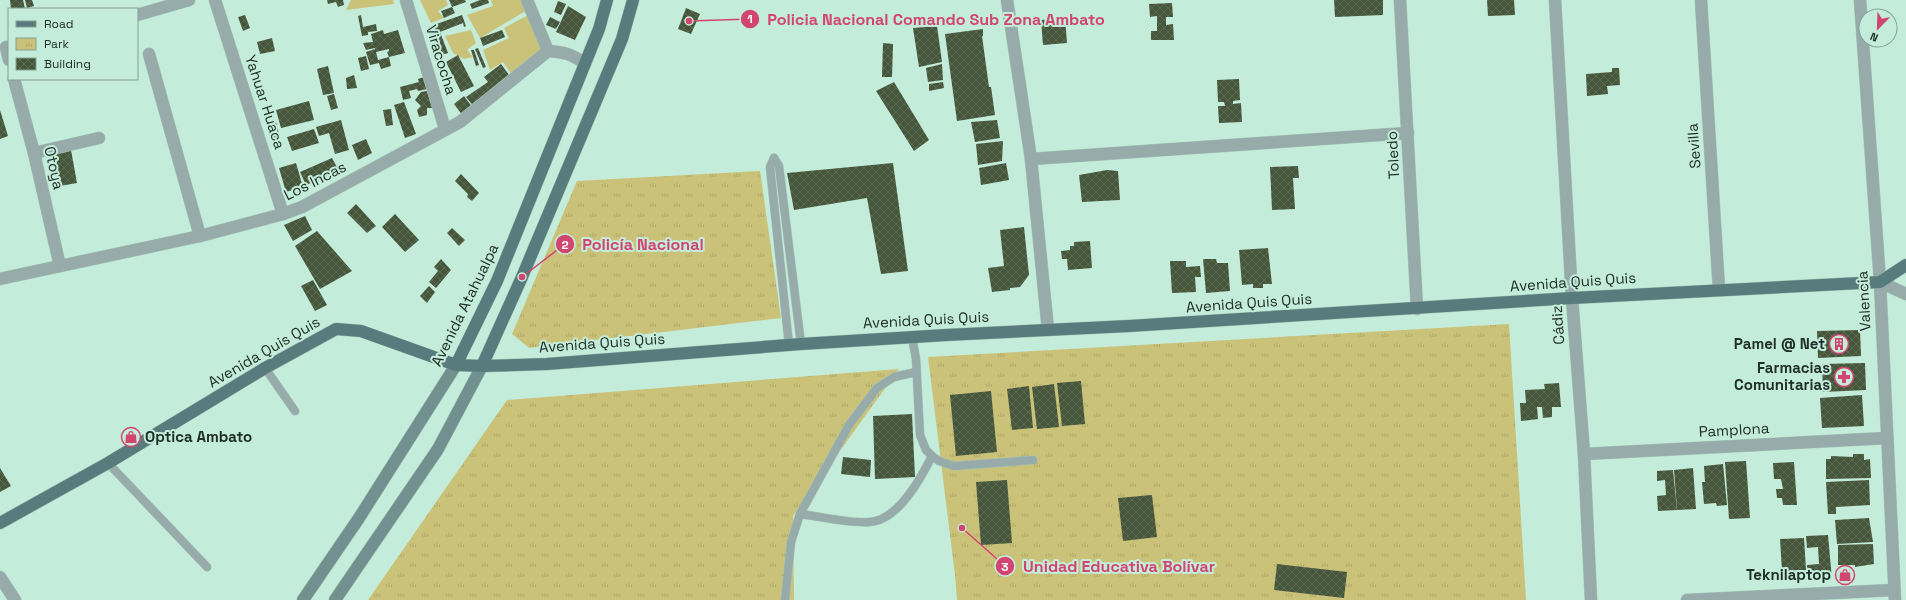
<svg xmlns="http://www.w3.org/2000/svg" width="1906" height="600" viewBox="0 0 1906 600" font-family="'Space Grotesk',sans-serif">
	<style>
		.green { fill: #cbc279 }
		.park { fill: url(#park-tufts) }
		.building { fill: url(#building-cross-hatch) }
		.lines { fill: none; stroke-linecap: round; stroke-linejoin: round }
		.service-casing { stroke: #a3c6b7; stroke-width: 9 }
		.minor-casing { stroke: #a3c6b7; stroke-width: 13 }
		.tertiary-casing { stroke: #a3c6b7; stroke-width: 13 }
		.secondary-casing { stroke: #a3c6b7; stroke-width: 13 }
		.primary-casing { stroke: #a3c6b7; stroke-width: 13 }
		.service { stroke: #97abab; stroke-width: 8 }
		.minor { stroke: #97abab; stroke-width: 12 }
		.tertiary { stroke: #97abab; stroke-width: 12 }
		.secondary { stroke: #739091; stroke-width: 12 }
		.primary { stroke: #587c7e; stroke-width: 12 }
		.labels { text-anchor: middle; stroke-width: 4; stroke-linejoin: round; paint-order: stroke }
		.street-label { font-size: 15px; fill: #202f29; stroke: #c4ecda }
		.poi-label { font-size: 15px; font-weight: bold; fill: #202f29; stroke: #c4ecda; text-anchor: end }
		.leader { fill: none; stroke: #d24571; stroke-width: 1.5 }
		.callout-dot { fill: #d24571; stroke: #c4ecda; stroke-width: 1.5 }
		.mark-label { font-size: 12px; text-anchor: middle; font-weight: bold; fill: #fff }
		.callout-label { font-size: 16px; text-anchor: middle; font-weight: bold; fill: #d24571; stroke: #c4ecda; stroke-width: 4; stroke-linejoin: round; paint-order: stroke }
	</style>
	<defs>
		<pattern id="park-tufts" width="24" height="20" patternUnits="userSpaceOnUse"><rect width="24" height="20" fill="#cbc279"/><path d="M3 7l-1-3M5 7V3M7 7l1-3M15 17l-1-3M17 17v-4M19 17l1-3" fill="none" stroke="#aea769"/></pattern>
		<pattern id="building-cross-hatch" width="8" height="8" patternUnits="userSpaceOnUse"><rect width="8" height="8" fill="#45563b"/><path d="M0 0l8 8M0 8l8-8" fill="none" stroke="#5d6b55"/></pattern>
	</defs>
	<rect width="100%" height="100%" fill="#c4ecda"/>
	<g class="green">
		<polygon points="351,0 393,0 394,4 346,10"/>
		<polygon points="420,0 446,0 448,5 438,11 444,18 431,23"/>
		<polygon points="491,0 525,0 529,9 480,38 467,15 493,6"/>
		<polygon points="532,13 548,46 513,76 503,62 490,70 483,50 509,38 504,28"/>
		<polygon points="471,30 476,43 467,50 473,57 464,59 453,53 445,36"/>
	</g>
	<g class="park">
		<polygon points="760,171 781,318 529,348 512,334 577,181"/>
		<polygon points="1509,324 1526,600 957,600 955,575 928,357"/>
		<polygon points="899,369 793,516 794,600 368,600 507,400"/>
	</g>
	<g class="building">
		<polygon points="10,0 23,0 25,9 11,9"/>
		<polygon points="25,0 32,0 34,6 27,8"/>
		<polygon points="327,0 343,0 344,5 338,7 336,2 328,4"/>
		<polygon points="449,0 465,0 466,2 452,7"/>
		<polygon points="480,0 488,0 489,3 472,9 470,4"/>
		<polygon points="1334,0 1383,0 1383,15 1335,17"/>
		<polygon points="1487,0 1514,0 1515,15 1488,16"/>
		<polygon points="558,1 566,4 561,15 554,12"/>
		<polygon points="1172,3 1173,17 1166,17 1166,25 1173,24 1174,40 1151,40 1151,31 1157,31 1157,16 1150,17 1149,4"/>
		<polygon points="568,6 586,17 575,40 556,32"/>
		<polygon points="452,7 455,13 444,18 441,11"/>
		<polygon points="686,8 700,14 691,34 678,29"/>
		<polygon points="245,15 250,28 243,31 238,17"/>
		<polygon points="361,15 363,27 376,24 377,31 368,32 368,35 362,36 358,16"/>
		<polygon points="462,15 466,26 464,27 463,23 440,32 448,53 439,56 428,27"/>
		<polygon points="550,17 560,22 556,29 546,25"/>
		<polygon points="1065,18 1067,43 1043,45 1041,20"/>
		<polygon points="937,26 942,62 919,67 913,28"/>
		<polygon points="983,29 983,36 982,36 989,87 991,87 995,115 957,121 945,34"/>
		<polygon points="383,30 384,34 398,30 405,53 389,57 387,52 389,51 389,49 376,52 378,60 389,57 391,66 381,69 379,63 370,65 366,52 375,49 375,48 366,50 363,43 373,42 371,34"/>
		<polygon points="502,30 505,37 483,46 480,38"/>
		<polygon points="272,38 275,51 260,54 257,42"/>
		<polygon points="883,43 893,44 892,77 882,77"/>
		<polygon points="478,48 486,67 483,68 475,49"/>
		<polygon points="471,50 474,50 479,65 476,66"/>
		<polygon points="458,55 474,86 461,92 446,62"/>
		<polygon points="366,56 369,69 361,71 358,58"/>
		<polygon points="501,64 512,79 474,107 466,97 488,82 484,77"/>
		<polygon points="942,64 943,80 928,82 926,68"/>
		<polygon points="328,66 334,93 323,95 317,69"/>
		<polygon points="1612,68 1619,68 1620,85 1607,86 1608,94 1587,96 1586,74 1612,72"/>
		<polygon points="354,75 357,88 347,89 346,78"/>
		<polygon points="424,77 427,89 418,91 417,89 409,91 411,98 403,100 400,87 419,82 418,79"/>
		<polygon points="1239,79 1240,100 1233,101 1233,104 1241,103 1242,122 1219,123 1218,106 1225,106 1224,102 1218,102 1217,80"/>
		<polygon points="894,82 929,140 914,151 876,91"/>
		<polygon points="943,82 944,88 929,91 929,84"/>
		<polygon points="427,91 433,108 427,108 427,115 419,117 417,110 421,106 415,100 421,92"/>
		<polygon points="334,94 338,108 331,110 327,96"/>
		<polygon points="464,96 473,108 463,116 454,104"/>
		<polygon points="309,101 314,120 281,128 276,110"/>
		<polygon points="404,102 416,134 405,138 394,105"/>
		<polygon points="391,109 393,125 386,126 383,110"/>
		<polygon points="0,110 8,136 0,139"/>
		<polygon points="341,120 349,150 335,154 329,133 319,136 316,127"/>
		<polygon points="997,120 1000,138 975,142 971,122"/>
		<polygon points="276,122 280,138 271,140 267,125"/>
		<polygon points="314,129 319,143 292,151 287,137"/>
		<polygon points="366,139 372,153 358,160 352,145"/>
		<polygon points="1003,141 1002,161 978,165 976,144"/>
		<polygon points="71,150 77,183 60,186 54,153"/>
		<polygon points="332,158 339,171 306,185 300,172"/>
		<polygon points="296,163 303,187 286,192 279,168"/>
		<polygon points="893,163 908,271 881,274 867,198 794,210 787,173"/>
		<polygon points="1006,163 1009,180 981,185 979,168"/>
		<polygon points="1298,166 1299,178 1293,178 1295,209 1272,210 1270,167"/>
		<polygon points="1107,170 1118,171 1120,200 1082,202 1079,175"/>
		<polygon points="461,174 479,193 472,201 467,197 468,194 455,181"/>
		<polygon points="356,204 376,226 367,233 347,213"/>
		<polygon points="395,214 419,240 405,252 382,227"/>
		<polygon points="305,216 312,230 293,241 284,225"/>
		<polygon points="1024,227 1029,275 1020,287 1010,288 1010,290 992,292 988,268 1004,266 1000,230"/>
		<polygon points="452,228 465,240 459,246 447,233"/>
		<polygon points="317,231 352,271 320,289 295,246"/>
		<polygon points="1090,241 1092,268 1068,270 1067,259 1062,259 1061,251 1070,250 1070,246 1074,246 1074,242"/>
		<polygon points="1268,248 1272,284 1263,284 1263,288 1253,288 1253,284 1242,285 1239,250"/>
		<polygon points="441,259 451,270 436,288 429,282 438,271 434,267"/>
		<polygon points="1203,259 1216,259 1217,263 1228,263 1230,291 1206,293"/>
		<polygon points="1170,261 1186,261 1186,267 1200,266 1201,277 1195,277 1196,292 1172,293"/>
		<polygon points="313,280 327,305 315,311 301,286"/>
		<polygon points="429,286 435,292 427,303 420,296"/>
		<polygon points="1860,330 1861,356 1818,358 1817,331"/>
		<polygon points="1865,363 1866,390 1823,392 1822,364"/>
		<polygon points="1081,381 1085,424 1062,426 1057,383"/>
		<polygon points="1559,383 1561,407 1552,407 1552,417 1543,418 1542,407 1537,407 1538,419 1521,421 1520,403 1526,403 1525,390 1545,389 1544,384"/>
		<polygon points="1054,384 1059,427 1037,429 1032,387"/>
		<polygon points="1029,386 1033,428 1012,430 1007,389"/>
		<polygon points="991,391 997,452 956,456 950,395"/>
		<polygon points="1862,395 1864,426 1822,428 1820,398"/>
		<polygon points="912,414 915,477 875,479 873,416"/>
		<polygon points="1853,454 1864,454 1864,460 1870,459 1871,478 1826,479 1826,459 1831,459 1831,456 1853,457"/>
		<polygon points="843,457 871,460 870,477 841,474"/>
		<polygon points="1746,461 1750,518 1729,519 1725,462"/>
		<polygon points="1794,462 1797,505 1783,505 1782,498 1777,498 1776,489 1783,489 1781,479 1774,479 1773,463"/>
		<polygon points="1723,464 1727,505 1717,506 1716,503 1704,504 1702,482 1705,482 1704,466"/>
		<polygon points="0,468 11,486 0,492"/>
		<polygon points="1693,468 1696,509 1677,510 1674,470"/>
		<polygon points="1673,470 1677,510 1658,511 1657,496 1666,495 1665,480 1657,481 1657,471"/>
		<polygon points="1007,480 1012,543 981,545 976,482"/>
		<polygon points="1869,480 1870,505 1836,507 1836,514 1828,514 1826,482"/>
		<polygon points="1152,495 1157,537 1123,541 1118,498"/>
		<polygon points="1869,518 1873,542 1837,544 1835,520"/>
		<polygon points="1828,535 1832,579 1808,581 1807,565 1819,564 1818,547 1807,548 1806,536"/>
		<polygon points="1804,538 1806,570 1782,571 1780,539"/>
		<polygon points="1873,544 1874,564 1855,567 1855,565 1838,565 1838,545"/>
		<polygon points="1277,564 1347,572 1344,598 1274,590"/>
	</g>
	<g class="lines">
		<g class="service-casing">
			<g id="service">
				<polyline points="774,158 779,166 801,344"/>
				<polyline points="774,158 770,167 789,345"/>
				<polyline points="912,337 916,359 920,435 926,450 932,456 939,461 954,466 1033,460"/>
				<polyline points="265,368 295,411"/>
				<polyline points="108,463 207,567"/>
				<path d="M800,514c19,2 51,10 69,8 29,-1 52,-44 63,-66"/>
				<polyline points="785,600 791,542 800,514 849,425 877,388 894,377 916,372"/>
			</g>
		</g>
		<g class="minor-casing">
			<g id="minor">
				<polyline points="215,0 283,214"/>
				<polyline points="406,0 445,129"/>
				<polyline points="527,0 548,51"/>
				<polyline points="1007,0 1031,159 1048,330"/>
				<polyline points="1400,0 1417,309"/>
				<polyline points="1555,0 1572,298 1584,454 1591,600"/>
				<polyline points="1701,0 1719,290"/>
				<polyline points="1860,0 1880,282 1906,294"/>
				<polyline points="137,15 189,0"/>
				<polyline points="6,47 9,60"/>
				<polyline points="149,54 200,236"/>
				<polyline points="14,79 34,153 60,266"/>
				<polyline points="34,153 99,138"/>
				<polyline points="1031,159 1408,133"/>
				<path d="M0,279l200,-43 83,-22 19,-7 158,-85 88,-71c15,1 25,3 37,13"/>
				<polyline points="1584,454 1887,438"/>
				<polyline points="1687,600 1894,590"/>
			</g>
		</g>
		<g class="tertiary-casing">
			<g id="tertiary">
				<polyline points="1880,282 1895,600"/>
				<polyline points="0,577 15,600"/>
			</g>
		</g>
		<g class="secondary-casing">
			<g id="secondary">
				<polyline points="303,600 359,518 456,365"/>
				<polyline points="335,600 438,449 482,366"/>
			</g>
		</g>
		<g class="primary-casing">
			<g id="primary">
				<polyline points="456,365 497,281 599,29 607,0"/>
				<polyline points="482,366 522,277 622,39 633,0"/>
				<polyline points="0,523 108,463 265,368 336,329 361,331 456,365 482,366 547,364 801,344 946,335 1129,326 1572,298 1880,282 1906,265"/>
			</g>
		</g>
		<use href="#service" class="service"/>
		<use href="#minor" class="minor"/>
		<use href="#tertiary" class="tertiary"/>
		<use href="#secondary" class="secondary"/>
		<use href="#primary" class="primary"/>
	</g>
	<defs>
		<g id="building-ring" transform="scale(1)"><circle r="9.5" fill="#c4ecda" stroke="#d24571" stroke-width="1.5"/><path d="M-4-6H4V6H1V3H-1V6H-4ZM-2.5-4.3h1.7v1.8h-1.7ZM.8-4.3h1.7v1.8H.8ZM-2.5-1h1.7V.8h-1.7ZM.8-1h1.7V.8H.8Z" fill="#d24571"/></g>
		<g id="pharmacy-ring" transform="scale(1)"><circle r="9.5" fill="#c4ecda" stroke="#d24571" stroke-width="1.5"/><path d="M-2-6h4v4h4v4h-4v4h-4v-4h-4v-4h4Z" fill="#d24571"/></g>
		<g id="shop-ring" transform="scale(1)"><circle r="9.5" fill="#c4ecda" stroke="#d24571" stroke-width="1.5"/><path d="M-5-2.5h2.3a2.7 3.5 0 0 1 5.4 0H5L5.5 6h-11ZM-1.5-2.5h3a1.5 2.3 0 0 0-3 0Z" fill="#d24571"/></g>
	</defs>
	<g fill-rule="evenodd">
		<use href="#building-ring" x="1839" y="344"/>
		<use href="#pharmacy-ring" x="1844" y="377"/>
		<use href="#shop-ring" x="131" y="437"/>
		<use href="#shop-ring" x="1845" y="575"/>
	</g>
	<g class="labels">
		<g class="street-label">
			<text transform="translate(441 60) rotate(73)" y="5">Viracocha</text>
			<text transform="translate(265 102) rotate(72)" y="5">Yahuar Huaca</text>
			<text transform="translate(1694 146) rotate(-94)" y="5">Sevilla</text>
			<text transform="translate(1393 155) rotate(-93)" y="5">Toledo</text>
			<text transform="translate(54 168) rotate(77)" y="5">Otoya</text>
			<text transform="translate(315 181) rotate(-27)" y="5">Los Incas</text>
			<text transform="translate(1573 282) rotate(-4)" y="5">Avenida Quis Quis</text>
			<text transform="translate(1864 301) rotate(-93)" y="5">Valencia</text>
			<text transform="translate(1249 303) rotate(-4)" y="5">Avenida Quis Quis</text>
			<text transform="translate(465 305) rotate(-64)" y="5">Avenida Atahualpa</text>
			<text transform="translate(926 320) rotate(-3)" y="5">Avenida Quis Quis</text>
			<text transform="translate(1558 325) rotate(-94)" y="5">Cádiz</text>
			<text transform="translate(602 343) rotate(-4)" y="5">Avenida Quis Quis</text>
			<text transform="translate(264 352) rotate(-30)" y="5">Avenida Quis Quis</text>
			<text transform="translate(1734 430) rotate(-3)" y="5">Pamplona</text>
		</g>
		<g class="poi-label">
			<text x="1825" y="349">Pamel @ Net</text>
			<text x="1830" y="373">Farmacias<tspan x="1830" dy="17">Comunitarias</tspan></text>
			<text x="145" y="442" text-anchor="start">Optica Ambato</text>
			<text x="1831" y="580">Teknilaptop</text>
		</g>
	</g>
	<path class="leader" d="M689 21L750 19M522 277L565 244M962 528L1005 566"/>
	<g class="callout-dot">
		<circle cx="689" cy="21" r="4"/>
		<circle cx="522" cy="277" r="4"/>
		<circle cx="962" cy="528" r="4"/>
		<circle cx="750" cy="19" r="10"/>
		<circle cx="565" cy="244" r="10"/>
		<circle cx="1005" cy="566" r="10"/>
	</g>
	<g class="mark-label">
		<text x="750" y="23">1</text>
		<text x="565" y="249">2</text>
		<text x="1005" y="571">3</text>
	</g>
	<g class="callout-label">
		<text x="936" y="25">Policia Nacional Comando Sub Zona Ambato</text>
		<text x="643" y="250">Policía Nacional</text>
		<text x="1119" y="572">Unidad Educativa Bolívar</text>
	</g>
	<rect x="8" y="8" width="130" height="72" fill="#c4ecda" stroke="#82a093"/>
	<rect x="16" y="21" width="20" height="6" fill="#587c7e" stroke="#82a093"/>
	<text x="44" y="28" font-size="12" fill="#202f29">Road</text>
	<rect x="16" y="38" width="20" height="12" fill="url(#park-tufts)" stroke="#82a093"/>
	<text x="44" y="48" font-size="12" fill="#202f29">Park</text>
	<rect x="16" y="58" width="20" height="12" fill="url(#building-cross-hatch)" stroke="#82a093"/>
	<text x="44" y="68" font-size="12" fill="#202f29">Building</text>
	<g transform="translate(1878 28) rotate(203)"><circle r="19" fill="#c4ecda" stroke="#82a093"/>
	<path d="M0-3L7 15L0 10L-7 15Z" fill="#d24571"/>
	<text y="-6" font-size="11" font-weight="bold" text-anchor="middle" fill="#202f29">N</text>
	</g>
</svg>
